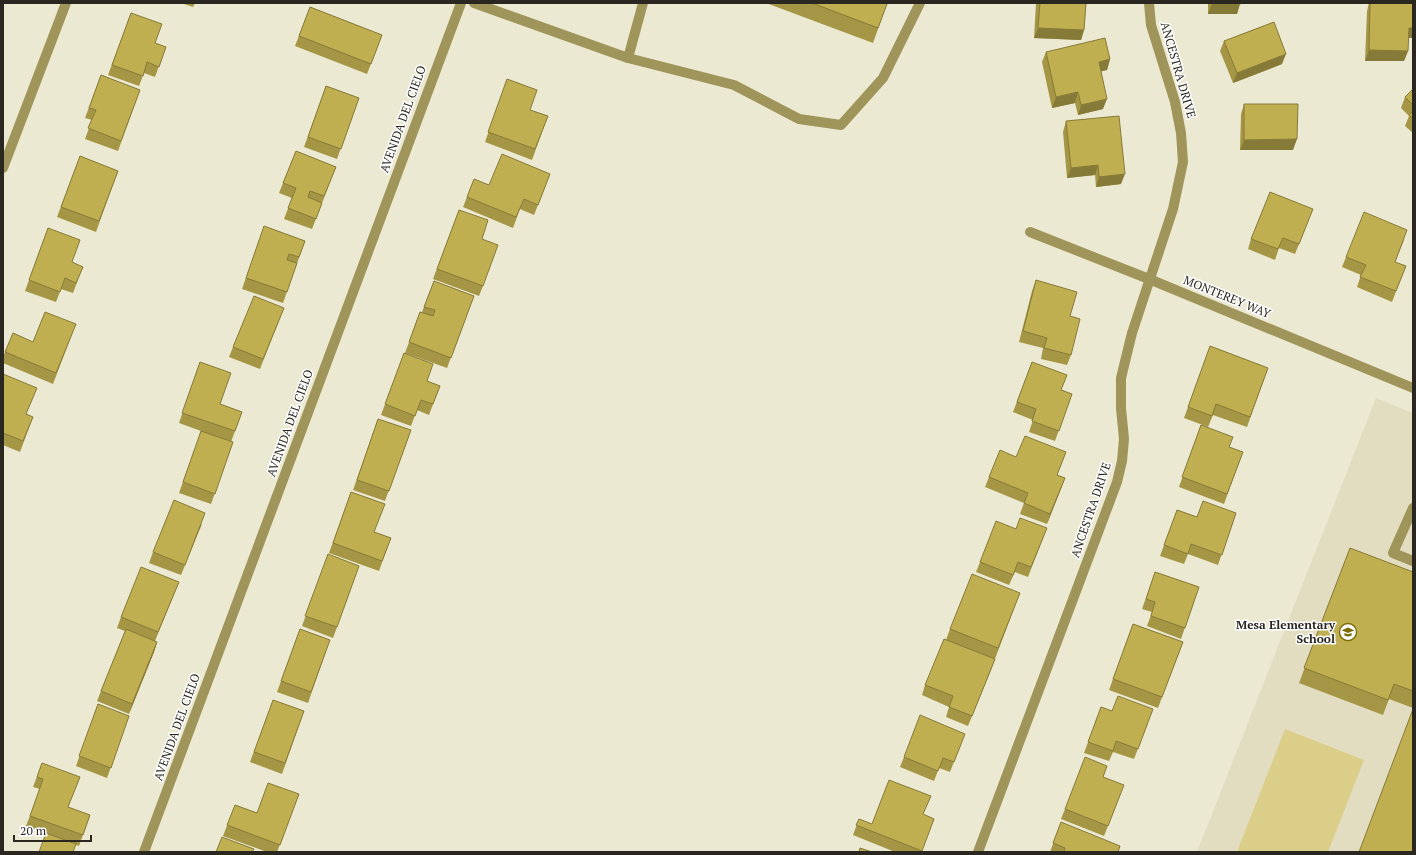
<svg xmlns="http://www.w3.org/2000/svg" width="1416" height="855" viewBox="0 0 1416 855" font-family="'PT Serif',serif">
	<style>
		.built { fill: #e2ddc0 }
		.green { fill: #dbce88 }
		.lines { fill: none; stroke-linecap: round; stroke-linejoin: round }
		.service { stroke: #9f9459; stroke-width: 10 }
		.minor { stroke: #9f9459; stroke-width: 10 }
		.wall { fill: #a59645 }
		.shaded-wall { fill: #867a38 }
		.building { fill: #c0af50; stroke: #867a38 }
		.labels { text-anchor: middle; stroke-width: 3; stroke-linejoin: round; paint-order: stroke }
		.street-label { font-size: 12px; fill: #29271f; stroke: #fff }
		.poi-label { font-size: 12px; font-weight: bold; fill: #29271f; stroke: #fff; text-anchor: end }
	</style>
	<rect width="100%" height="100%" fill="#ece9d2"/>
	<polygon class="built" points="1376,398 1413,413 1413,852 1197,852"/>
	<polygon class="green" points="1285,729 1364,760 1328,852 1237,852"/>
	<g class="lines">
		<g class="service">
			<polyline points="628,58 734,85 799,119 841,125 883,78 920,3"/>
			<polyline points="1413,508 1393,553 1413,561"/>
		</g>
		<g class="minor">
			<polyline points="474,3 628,58 643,3"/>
			<polyline points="3,168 66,3"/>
			<polyline points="1030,232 1149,279 1413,388"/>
			<polyline points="144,852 461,3"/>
			<polyline points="978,852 1117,482 1122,461 1124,439 1121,408 1121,378 1132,333 1173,209 1183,162 1181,133 1175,102 1151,25 1149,3"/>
		</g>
	</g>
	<g class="wall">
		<polygon points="181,3 195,3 193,7"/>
		<polygon points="766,3 885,3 887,4 873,43"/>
		<polygon points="1036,3 1086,3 1084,30 1081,40 1034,38"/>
		<polygon points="1208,3 1240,3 1237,14 1208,14"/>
		<polygon points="1369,3 1413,3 1413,36 1412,38 1408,38 1408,51 1404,61 1365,61 1367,11"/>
		<polygon points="310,7 382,35 367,74 295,46"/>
		<polygon points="131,13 155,43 166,47 155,77 144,73 139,86 108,75"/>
		<polygon points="1224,41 1282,64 1233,83 1220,51"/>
		<polygon points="1046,52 1110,59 1107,70 1101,71 1103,109 1078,115 1075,103 1052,108 1042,62"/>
		<polygon points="101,75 140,90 118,151 85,139 92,120 85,118"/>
		<polygon points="507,79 530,110 548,116 532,160 485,142"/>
		<polygon points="326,86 359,98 337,159 304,147"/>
		<polygon points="1413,89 1413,133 1405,126 1409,116 1401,108 1405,97"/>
		<polygon points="1244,104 1293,150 1240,150 1241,114"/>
		<polygon points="1066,121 1121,184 1096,187 1095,175 1067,178 1063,132"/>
		<polygon points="296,151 336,167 312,229 284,219 292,198 279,193"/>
		<polygon points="80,156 118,171 96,232 57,217"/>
		<polygon points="550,174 534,215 520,209 513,228 463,207 467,197 489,185"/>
		<polygon points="459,210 482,239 483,286 479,296 433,279"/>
		<polygon points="1309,219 1295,254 1279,248 1275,260 1248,249 1251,239"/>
		<polygon points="264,226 305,241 283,303 242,289"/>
		<polygon points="48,228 72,263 83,267 73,293 61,289 56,302 25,291"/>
		<polygon points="1404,240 1395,262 1406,266 1392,302 1357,287 1361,275 1342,267 1346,257"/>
		<polygon points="1036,280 1070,316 1071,355 1067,365 1041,359 1043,348 1019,342 1032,291"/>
		<polygon points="434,281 474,296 447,368 405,353 420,312 422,312"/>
		<polygon points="284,308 260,369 229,357 233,347"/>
		<polygon points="76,324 53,384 3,363 3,357 13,333 33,342"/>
		<polygon points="1210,346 1268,368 1247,427 1213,415 1208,427 1184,418"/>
		<polygon points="404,353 427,381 440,386 429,415 417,410 411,426 381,415"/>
		<polygon points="200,362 220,404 242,412 231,442 233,442 211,504 179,493 201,431 179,423"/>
		<polygon points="1032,362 1062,390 1072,394 1055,441 1029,432 1033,420 1013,412"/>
		<polygon points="3,374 26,414 33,417 20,452 3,445"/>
		<polygon points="378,419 411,430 385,501 353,490"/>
		<polygon points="1201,425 1229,447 1243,452 1224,504 1179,487"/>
		<polygon points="1066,452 1057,475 1065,478 1047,524 1020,514 1024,503 985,487 989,477 1016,457"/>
		<polygon points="351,492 374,532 391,538 379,571 329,553"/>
		<polygon points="1177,510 1197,517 1236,513 1218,565 1188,554 1184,564 1160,556"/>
		<polygon points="202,524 181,575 149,563 153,552"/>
		<polygon points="1047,528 1028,577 1015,572 1009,585 976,572 980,562 1016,529"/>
		<polygon points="1350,548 1413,572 1413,708 1389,699 1383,715 1299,683"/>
		<polygon points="328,554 359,566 333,638 302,626"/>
		<polygon points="1155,572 1199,587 1181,639 1147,626 1152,612 1142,609"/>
		<polygon points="179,582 155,641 157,642 154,652 129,714 97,701 125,631 117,628 121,617"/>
		<polygon points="1020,593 995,659 946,640 950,629"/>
		<polygon points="1133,624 1183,642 1158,708 1109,690"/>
		<polygon points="300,629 330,640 308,703 277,692"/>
		<polygon points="995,659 968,726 946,717 949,707 922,695 925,685"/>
		<polygon points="273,700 304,711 282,774 250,762"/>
		<polygon points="98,704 129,716 107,778 76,766"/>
		<polygon points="1101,707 1112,711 1153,709 1134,759 1113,752 1109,761 1084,753"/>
		<polygon points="961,744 950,772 939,768 934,781 900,767 904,757"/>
		<polygon points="42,763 68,807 90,815 79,846 26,826 40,789 33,787"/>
		<polygon points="1104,777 1120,795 1104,836 1061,819 1065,809"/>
		<polygon points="299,794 277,852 267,852 223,836 235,805 257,813"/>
		<polygon points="924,815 934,819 921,852 895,852 853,835 859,819 872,824"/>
		<polygon points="1061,822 1118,852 1050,852"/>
	</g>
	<g class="shaded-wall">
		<polygon points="1212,4 1240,4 1237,14 1208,14"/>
		<polygon points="1038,28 1084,30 1081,40 1034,38"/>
		<polygon points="1409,28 1413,28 1413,36 1412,38 1405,38"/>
		<polygon points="1369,50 1408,51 1404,61 1365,61"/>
		<polygon points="1286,54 1282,64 1233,83 1237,73"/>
		<polygon points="1110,59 1107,70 1095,73 1099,62"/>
		<polygon points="1078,92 1075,103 1052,108 1056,97"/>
		<polygon points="1107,99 1103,109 1078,115 1081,105"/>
		<polygon points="1297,139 1293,150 1240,150 1244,140"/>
		<polygon points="1098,165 1095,175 1067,178 1071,168"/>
		<polygon points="1125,174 1121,184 1096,187 1099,177"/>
		<polygon points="1065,478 1061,489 1047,524 1050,514"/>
		<polygon points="157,642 154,652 129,714 132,704"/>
		<polygon points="995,659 991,670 968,726 972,716"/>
	</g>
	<g class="building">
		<polygon points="812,3 885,3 887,4 878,28"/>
		<polygon points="1040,3 1086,3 1084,30 1038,28"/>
		<rect x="1212" y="3" width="28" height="1"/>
		<polygon points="1370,3 1413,3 1413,28 1409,28 1408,51 1369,50"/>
		<polygon points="310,7 382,35 371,64 299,36"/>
		<polygon points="131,13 162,24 155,43 166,47 159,67 147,62 143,76 112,65"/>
		<polygon points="1274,22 1286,54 1237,73 1224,41"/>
		<polygon points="1105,38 1110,59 1099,62 1107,99 1081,105 1078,92 1056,97 1046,52"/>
		<polygon points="101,75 140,90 121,141 88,128 96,110 89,108"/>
		<polygon points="507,79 537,90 530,110 548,116 535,149 488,132"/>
		<polygon points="326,86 359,98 341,149 308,137"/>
		<polygon points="1413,89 1413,105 1405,97"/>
		<polygon points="1244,104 1298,104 1297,139 1244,140"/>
		<polygon points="1413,111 1413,119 1409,115"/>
		<polygon points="1119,116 1125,174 1099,177 1098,165 1071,168 1066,121"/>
		<polygon points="296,151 336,167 324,196 310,191 308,197 322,203 316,219 288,208 296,188 283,183"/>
		<polygon points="502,154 550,174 538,205 524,199 516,217 467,197 474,179 489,185"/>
		<polygon points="80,156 118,171 99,221 61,207"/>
		<polygon points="1270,192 1313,209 1299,244 1283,238 1278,249 1251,239"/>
		<polygon points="459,210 488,220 482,239 498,245 483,286 437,269"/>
		<polygon points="1364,212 1407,230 1395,262 1406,266 1396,291 1360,277 1366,265 1346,257"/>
		<polygon points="264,226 305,241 299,257 289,254 287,260 297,263 287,292 246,278"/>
		<polygon points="48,228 80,240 72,262 83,267 76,283 65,278 60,292 29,280"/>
		<polygon points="1036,280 1077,292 1070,316 1080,319 1071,355 1044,348 1047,338 1023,331"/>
		<polygon points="434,281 474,296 451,358 409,342 420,312 433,316 435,310 424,307"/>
		<polygon points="254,296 284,308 263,359 233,347"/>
		<polygon points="45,312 76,324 56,373 5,352 13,333 33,342"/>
		<polygon points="1210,346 1268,368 1250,417 1216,404 1212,416 1188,407"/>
		<polygon points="404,353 433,364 427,381 440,386 433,404 421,400 415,416 385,404"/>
		<polygon points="200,362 231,373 220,404 242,412 235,431 182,413"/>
		<polygon points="1032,362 1067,375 1061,390 1072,394 1059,431 1032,421 1036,409 1017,402"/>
		<polygon points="3,374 37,388 26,414 33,417 23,441 3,433"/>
		<polygon points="378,419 411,430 389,491 357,480"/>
		<polygon points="1201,425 1233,437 1229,447 1243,452 1227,494 1182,477"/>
		<polygon points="201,431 233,442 215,494 183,482"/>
		<polygon points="1025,436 1066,452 1057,475 1065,478 1050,514 1024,503 1028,493 989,477 1000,450 1016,457"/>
		<polygon points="351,492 385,504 374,532 391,538 382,561 333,543"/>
		<polygon points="174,500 205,513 185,565 153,552"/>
		<polygon points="1203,501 1236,513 1222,555 1191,544 1188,554 1164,545 1177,510 1197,517"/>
		<polygon points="1020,518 1047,528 1031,567 1018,562 1013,575 980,562 996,521 1016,529"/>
		<polygon points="1350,548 1413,572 1413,691 1394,684 1388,700 1304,668"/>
		<polygon points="328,554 359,566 337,627 305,616"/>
		<polygon points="141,567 179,582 158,632 121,617"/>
		<polygon points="1155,572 1199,587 1185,628 1151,616 1155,602 1146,599"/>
		<polygon points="972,574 1020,593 998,648 950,629"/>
		<polygon points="1133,624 1183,642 1162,697 1113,679"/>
		<polygon points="126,629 157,642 132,704 101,691"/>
		<polygon points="300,629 330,640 311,692 281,681"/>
		<polygon points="944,639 995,659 972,716 949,707 953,696 925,685"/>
		<polygon points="1118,696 1153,709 1138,749 1116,741 1113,751 1088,742 1101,707 1112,711"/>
		<polygon points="273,700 304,711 285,763 254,752"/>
		<polygon points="98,704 129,716 111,768 79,756"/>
		<polygon points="1413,709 1413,852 1359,852"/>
		<polygon points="920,715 965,734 954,762 943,758 938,771 904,757"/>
		<polygon points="1085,757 1107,766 1103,777 1124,785 1108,826 1065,809"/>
		<polygon points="42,763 80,777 68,807 90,815 83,835 30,816 43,779 37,777"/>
		<polygon points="889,780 931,796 923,814 934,819 922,851 856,825 859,819 872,824"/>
		<polygon points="268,783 299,794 280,845 227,825 235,805 257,813"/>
		<polygon points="1061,822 1120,846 1118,852 1064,852 1065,848 1053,843"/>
		<polygon points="46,833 76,844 73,852 39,852"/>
		<polygon points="222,837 254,849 252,852 216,852"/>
		<polygon points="860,848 872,852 859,852"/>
	</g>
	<defs>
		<g id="school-ring" transform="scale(0.9)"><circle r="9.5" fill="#fff" stroke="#7a6b03" stroke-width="1.5"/><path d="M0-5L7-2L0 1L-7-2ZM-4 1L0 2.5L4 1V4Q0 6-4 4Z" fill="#7a6b03"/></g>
	</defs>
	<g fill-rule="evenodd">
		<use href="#school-ring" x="1348" y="632"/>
	</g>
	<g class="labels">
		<g class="street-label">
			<text transform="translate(1178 70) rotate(74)" y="4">ANCESTRA DRIVE</text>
			<text transform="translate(403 119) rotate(-70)" y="4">AVENIDA DEL CIELO</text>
			<text transform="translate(1227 297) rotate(22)" y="4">MONTEREY WAY</text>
			<text transform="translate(290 423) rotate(-70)" y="4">AVENIDA DEL CIELO</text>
			<text transform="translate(1091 510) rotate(-71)" y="4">ANCESTRA DRIVE</text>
			<text transform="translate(177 727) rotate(-70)" y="4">AVENIDA DEL CIELO</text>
		</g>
		<g class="poi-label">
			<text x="1335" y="629">Mesa Elementary<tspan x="1335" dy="14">School</tspan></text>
		</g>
	</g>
	<rect width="1416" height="855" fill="none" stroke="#29271f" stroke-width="8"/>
	<path d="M14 835v6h77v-6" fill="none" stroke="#29271f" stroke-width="2"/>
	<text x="20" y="835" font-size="12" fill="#29271f" stroke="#ffffff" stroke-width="3" paint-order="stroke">20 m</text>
</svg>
